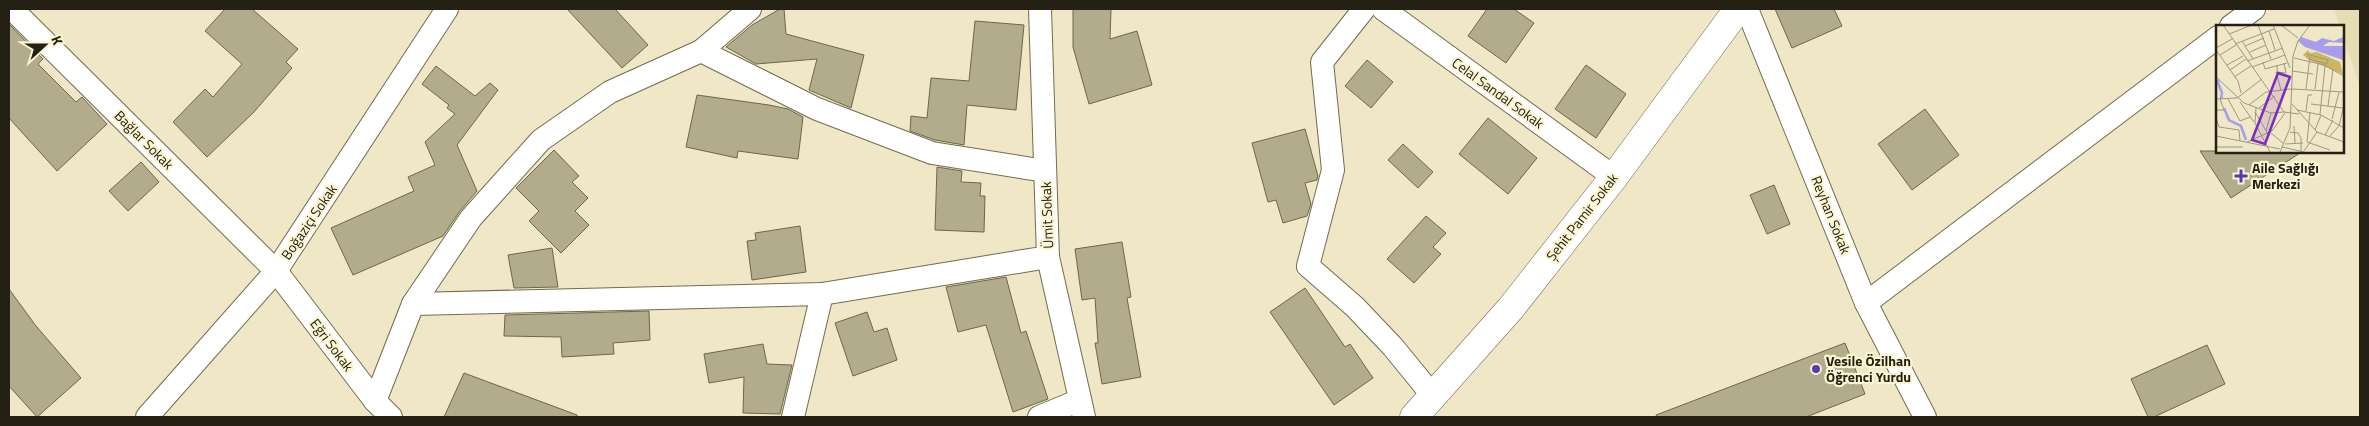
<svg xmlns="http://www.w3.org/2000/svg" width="2369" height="426" viewBox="0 0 2369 426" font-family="'Titillium Web',sans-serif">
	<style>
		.built { fill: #e6dcb3 }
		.building { fill: #b3ac8c; stroke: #6d6649 }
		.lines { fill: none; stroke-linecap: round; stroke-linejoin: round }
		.minor-casing { stroke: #736c4e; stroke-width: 24 }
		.tertiary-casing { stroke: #736c4e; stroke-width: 29 }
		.minor { stroke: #fff; stroke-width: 22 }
		.tertiary { stroke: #fff; stroke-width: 28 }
		.poi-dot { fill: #5838b0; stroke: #fcf5d3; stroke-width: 2 }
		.labels { text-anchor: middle; stroke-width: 4.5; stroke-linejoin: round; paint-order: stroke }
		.street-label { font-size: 14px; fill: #242114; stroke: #fcf5d3 }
		.poi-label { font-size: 14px; font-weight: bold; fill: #242114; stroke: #fcf5d3; text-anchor: start }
		.inset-river { fill: none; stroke: #a89cef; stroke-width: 2.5 }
		.inset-road { fill: none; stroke: #9e987f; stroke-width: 1 }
		.view { fill: #7b2cbf; fill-opacity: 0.15; stroke: #7b2cbf; stroke-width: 2.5 }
		.inset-edge { fill: none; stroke: #242114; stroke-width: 2.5 }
	</style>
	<rect width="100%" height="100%" fill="#efe7c6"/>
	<polygon class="built" points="2334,9 2360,9 2360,87 2343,36 2343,26 2340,26"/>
	<g class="building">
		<polygon points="225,9 252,9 298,49 286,62 292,68 254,112 207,157 173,122 205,89 213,97 242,64 205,31"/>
		<polygon points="567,9 615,9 648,45 622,68"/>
		<polygon points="780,9 784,9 786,34 864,55 851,108 809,90 817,59 756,64 726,47 752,25"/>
		<polygon points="1073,9 1111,9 1110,39 1137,31 1152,85 1089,104 1073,47"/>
		<polygon points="1487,9 1514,9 1534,23 1506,63 1468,36"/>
		<polygon points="1775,9 1834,9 1842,26 1792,48"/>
		<polygon points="975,21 1024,25 1016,110 967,105 964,145 935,140 910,131 911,116 927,118 931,78 969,81"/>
		<polygon points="9,24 43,59 38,64 76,102 82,97 107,124 57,171 9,118"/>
		<polygon points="1367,60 1393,82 1371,108 1345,86"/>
		<polygon points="1586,65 1626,94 1596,138 1555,109"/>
		<polygon points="436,66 475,96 490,83 498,90 457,145 477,191 460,211 443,236 353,275 331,228 414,191 408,177 435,165 425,142 455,114 447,108 449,105 422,84"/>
		<polygon points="697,95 769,105 788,109 803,117 798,159 738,151 737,158 686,147"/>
		<polygon points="1925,109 1959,155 1912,190 1878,144"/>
		<polygon points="1488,118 1537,158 1508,194 1459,154"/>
		<polygon points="1305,129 1318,176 1317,180 1305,183 1311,204 1307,216 1283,223 1276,200 1268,202 1252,143"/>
		<polygon points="1403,144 1433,172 1418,188 1388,160"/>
		<polygon points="554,150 579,176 572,182 588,198 575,211 589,225 561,253 529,221 539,211 516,188"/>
		<polygon points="2200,151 2303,151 2231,198"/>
		<polygon points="141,162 159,182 128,211 109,191"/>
		<polygon points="937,167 962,171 961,182 981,183 980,196 985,196 984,232 935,230"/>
		<polygon points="1774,185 1790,224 1767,234 1750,195"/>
		<polygon points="1426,216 1446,233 1433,247 1441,254 1414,283 1387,259"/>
		<polygon points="800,226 806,272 752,280 747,241 756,240 755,233"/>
		<polygon points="1122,242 1131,297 1127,298 1141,377 1102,384 1095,343 1098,343 1095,298 1082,300 1075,249"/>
		<polygon points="552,248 558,287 514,288 508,255"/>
		<polygon points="1006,277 1021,333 1026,331 1048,399 1013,412 986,325 958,332 946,287"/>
		<polygon points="1305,288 1345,347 1350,344 1373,378 1334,405 1270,312"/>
		<polygon points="9,289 36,326 81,378 37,417 9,386"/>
		<polygon points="649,311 650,340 613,343 614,354 562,357 561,337 504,336 505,315"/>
		<polygon points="867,312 874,332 887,328 897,360 853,376 835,323"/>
		<polygon points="1845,343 1865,394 1806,417 1657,417 1656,415"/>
		<polygon points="763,344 767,364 792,365 780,414 743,413 744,377 709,383 704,354"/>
		<polygon points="2207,345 2225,384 2154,417 2148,417 2131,379"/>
		<polygon points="464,373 577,415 577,417 444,417"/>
	</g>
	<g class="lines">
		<g class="minor-casing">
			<g id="minor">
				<polyline points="12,9 276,271 375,401 391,417"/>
				<polyline points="1040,9 1048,257 1084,417"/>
				<polyline points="1364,9 1322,62 1333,170 1308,266 1355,307 1393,347 1433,396"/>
				<polyline points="1383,9 1614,177"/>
				<polyline points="1747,9 1866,303 1925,417"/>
				<polyline points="2231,26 2254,9"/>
				<polyline points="701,51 817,109 932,153 1045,171"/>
				<polyline points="1866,303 2218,37"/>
				<polyline points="413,304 822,294 1048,257"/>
				<polyline points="375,401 413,304 471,218 541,140 610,92 701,51 750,9"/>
				<polyline points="147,417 276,271 447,9"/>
				<polyline points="793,417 822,294"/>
				<polyline points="1039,417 1080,400"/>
			</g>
		</g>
		<g class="tertiary-casing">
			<polyline id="tertiary" points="1414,417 1511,308 1614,177 1738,9"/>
		</g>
		<use href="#minor" class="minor"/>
		<use href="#tertiary" class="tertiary"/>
	</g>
	<g class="poi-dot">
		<path d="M2238.5 168.5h5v5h5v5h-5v5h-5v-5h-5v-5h5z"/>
		<circle cx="1816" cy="369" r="5"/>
	</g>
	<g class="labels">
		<g class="street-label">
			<text transform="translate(1498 93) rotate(36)" y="5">Celal Sandal Sokak</text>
			<text transform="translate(144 140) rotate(45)" y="5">Bağlar Sokak</text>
			<text transform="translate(1047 215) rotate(-92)" y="5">Ümit Sokak</text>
			<text transform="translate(1831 215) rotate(68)" y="5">Reyhan Sokak</text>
			<text transform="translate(1582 217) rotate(-52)" y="5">Şehit Pamir Sokak</text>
			<text transform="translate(309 222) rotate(-56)" y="5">Boğaziçi Sokak</text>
			<text transform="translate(332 345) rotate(53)" y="5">Eğri Sokak</text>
		</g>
		<g class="poi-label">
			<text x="2252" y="173">Aile Sağlığı<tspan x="2252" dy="16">Merkezi</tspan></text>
			<text x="1826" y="366">Vesile Özilhan<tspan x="1826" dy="16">Öğrenci Yurdu</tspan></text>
		</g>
	</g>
	<g transform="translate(2216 25)">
		<rect width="128" height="128" fill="#efe7c6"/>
		<path d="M92,25l2,3 7,-1 23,10 3,12 -34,-14 -6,-5z" fill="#cbb761"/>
		<path d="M85,12l15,5 6,-4 12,3 9,-4v6l-14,-1 -6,4h20v14l-38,-13 -7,-6z" fill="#a89cef"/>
		<path class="inset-river" d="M1,55l5,13 -1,6M8,83l5,12 12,6 5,14"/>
		<path class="inset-road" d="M7,0l61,87 15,2M42,0l13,34M57,0l17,43M65,0l17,13M53,6l6,19M13,9l23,-9M26,16l11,18M19,19l39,-15M29,21l19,-8M0,23l16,-9M0,25l22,31 3,12M34,27l16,-7M90,29l22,6M4,30l16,-10M78,33l30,7 20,11M93,34l18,5 1,-4M31,36l36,-13M47,37l2,7 22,-6M11,40l16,-9M61,40v7l9,1 -2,-10M36,42l33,-12M14,45l16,-11M76,46l21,3M60,47l5,18M0,52l28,26 27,10 13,-1M18,52l17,-11M76,64l52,3M90,64l4,-33M99,64l3,-25M0,74l21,-1 25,-19M12,74l12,22 10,-4M24,77l14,20M76,79l25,28 27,10M95,79l32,4M33,80l17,-13 25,-3M112,81l5,-37M40,83l-1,15 15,29M43,83l16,-12M0,85h8l-4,-11M81,85l24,5 23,13M90,86l2,-16h4M39,87l13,22M94,87l-3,30 23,8M104,89l5,-48M0,93l3,9 20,3 1,11M116,94l7,-27M78,101l1,17M99,105l6,-15M50,106l5,-18M74,107l8,1 3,5v13M55,108l12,10M109,110l8,-15M0,111l64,13M113,112l10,-11 5,-21M31,117l25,-11 13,-18M69,119l18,-1M0,122h27M66,122l22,5M88,126l13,-19M64,127l10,-24 3,-72 5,-15 12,-16"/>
		<path class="view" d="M62,48l12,4 -25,67 -13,-4z"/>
		<rect width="128" height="128" class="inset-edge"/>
	</g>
	<rect width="2369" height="426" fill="none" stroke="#242114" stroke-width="20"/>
	<g transform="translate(45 45) rotate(69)" stroke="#fcf5d3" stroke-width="4" paint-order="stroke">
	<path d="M0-4L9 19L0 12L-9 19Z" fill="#242114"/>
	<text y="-8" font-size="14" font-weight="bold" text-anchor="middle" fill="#242114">K</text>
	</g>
</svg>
